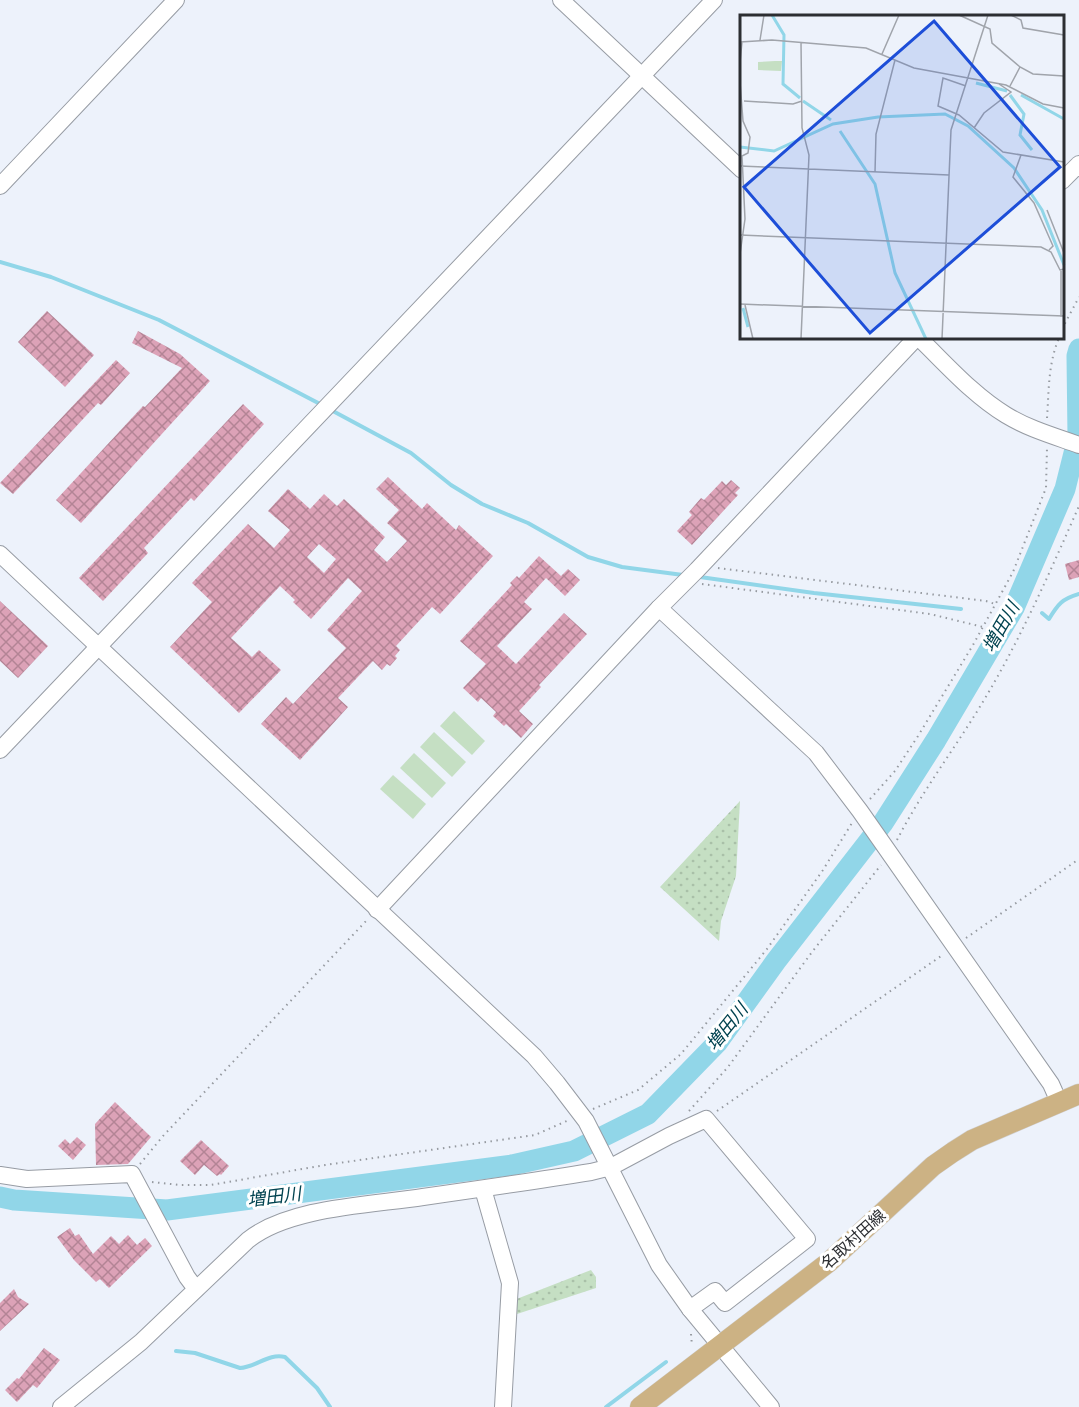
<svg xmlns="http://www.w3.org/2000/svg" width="1079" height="1407" viewBox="0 0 1079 1407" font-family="'Archivo Narrow','Noto Sans JP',sans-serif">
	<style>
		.grass { fill: url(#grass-dots) }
		.garden { fill: #c5dfc3 }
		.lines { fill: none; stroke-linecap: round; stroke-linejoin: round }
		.stream { stroke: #91d6e8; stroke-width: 4 }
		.river { stroke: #91d6e8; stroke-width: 21 }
		.building { fill: url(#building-cross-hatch); fill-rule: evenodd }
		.minor-casing { stroke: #979ca4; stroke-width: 18 }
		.major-casing { stroke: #d1d1d2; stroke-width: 21 }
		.path { stroke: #969aa0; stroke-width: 2; stroke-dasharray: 1.5 4.5; stroke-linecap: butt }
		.minor { stroke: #fff; stroke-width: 16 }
		.major { stroke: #ccb284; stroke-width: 20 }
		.labels { text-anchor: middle; stroke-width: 6; stroke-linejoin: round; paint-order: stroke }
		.street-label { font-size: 16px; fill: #2c2e32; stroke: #fff }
		.water-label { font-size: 18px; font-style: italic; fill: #024350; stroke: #fff }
		.inset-river { fill: none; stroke: #91d6e8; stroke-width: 3 }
		.inset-road { fill: none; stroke: #a0a4ab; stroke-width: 1.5 }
		.view { fill: #1d4ed8; fill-opacity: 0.15; stroke: #1d4ed8; stroke-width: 3 }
		.inset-edge { fill: none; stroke: #2c2e32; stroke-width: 3 }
	</style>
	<defs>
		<pattern id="grass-dots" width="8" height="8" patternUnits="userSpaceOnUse" patternTransform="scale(1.5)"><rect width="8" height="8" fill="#c5dfc3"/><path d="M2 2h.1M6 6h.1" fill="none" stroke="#a9c0a8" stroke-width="1.8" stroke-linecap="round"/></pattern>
		<pattern id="building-cross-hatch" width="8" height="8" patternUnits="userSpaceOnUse" patternTransform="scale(1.5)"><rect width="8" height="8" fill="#dca2b7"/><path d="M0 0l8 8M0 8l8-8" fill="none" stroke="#b38495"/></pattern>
	</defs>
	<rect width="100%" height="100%" fill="#edf2fb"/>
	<g class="grass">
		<polygon points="740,801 736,876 721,921 719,941 660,887"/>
		<polygon points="591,1270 596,1277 596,1288 514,1315 514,1300"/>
	</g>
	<g class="garden">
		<polygon points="454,711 485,741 472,755 440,726"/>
		<polygon points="434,732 466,762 452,777 420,747"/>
		<polygon points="414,753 446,783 432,798 400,768"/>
		<polygon points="393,775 426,804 413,819 380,789"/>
	</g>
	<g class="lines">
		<g class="stream">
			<polyline points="0,262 51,277 159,320 322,405"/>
			<polyline points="331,410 411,453 451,485 482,504 528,523 588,557 622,567 683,575"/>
			<polyline points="700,577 814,593 961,609"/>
			<path d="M1042,613l7,6c9,-15 13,-20 30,-25"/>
			<path d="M176,1351l19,2 45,15c17,-1 28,-15 45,-11l32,31 13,19"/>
			<polyline points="606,1407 666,1362"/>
		</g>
		<polyline class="river" points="0,1197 14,1200 167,1210 512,1165 574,1151 648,1114 717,1043 776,961 883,823 936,740 1014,608 1065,489 1078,437 1077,356 1079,349"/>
	</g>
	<g class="building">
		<polygon points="47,311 94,355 65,387 18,342"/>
		<polygon points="138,331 180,354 210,381 81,523 56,500 143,406 145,407 182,368 132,343"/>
		<polygon points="116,360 130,373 101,405 98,403 13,494 0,483"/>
		<polygon points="243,404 264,424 194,501 191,498 144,548 148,553 103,601 79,578"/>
		<path d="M388,477l34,32 5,-6 29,27 3,-5 34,31 -53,58 -8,-7 -36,39 4,4 -5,6 2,2 -7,8 -3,-2 -5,6 -9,-9 -35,37 10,9 -48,53 -39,-36 25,-27 7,7 53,-56 -19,-18 35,-39 -14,-13 -37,41 -18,-17 2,-2 -15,-14 -49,52 21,19 7,-7 22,20 -42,43 -69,-66 42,-45 -20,-19 56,-59 26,24 16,-18 -22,-19 20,-22 22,20 14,-15 13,12 7,-7 41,38 -11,13 13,12 20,-21 -20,-18 12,-13 -23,-21zM319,544l17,15 -12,14 -17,-16z"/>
		<polygon points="731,480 740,488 735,493 738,495 692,545 677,531 692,515 689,512 701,498 704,500 722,481 726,485"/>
		<polygon points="539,556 561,576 568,569 580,580 565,596 546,578 524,602 532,609 497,646 516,664 564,613 587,634 539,685 541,687 519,711 533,724 521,738 506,724 504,726 493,716 496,712 481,698 478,702 463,688 486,664 460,641 512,585 510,583 517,576 519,578"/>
		<polygon points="1079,560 1079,577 1069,580 1065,564"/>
		<polygon points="0,601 48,646 18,678 0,661"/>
		<polygon points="115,1102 151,1137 128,1164 96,1165 95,1124"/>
		<polygon points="77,1137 86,1145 73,1160 58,1146 65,1139 70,1144"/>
		<polygon points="201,1140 229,1166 221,1175 220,1174 217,1176 204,1165 195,1175 180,1161"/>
		<polygon points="70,1228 75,1236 79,1234 93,1254 111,1236 119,1244 128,1235 137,1245 145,1238 152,1246 109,1288 100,1279 96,1282 74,1260 57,1237"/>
		<polygon points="14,1289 18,1297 29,1304 0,1331 0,1303"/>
		<polygon points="44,1348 60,1360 37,1388 33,1385 17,1402 5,1390 17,1378 19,1379"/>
	</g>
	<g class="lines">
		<g class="minor-casing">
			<g id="minor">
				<polyline points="561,0 742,170"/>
				<polyline points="1062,181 1079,164"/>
				<polyline points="0,186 176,0"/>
				<path d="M919,338c27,26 54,57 87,77 23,14 48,21 73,30"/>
				<polyline points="0,554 534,1056 557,1083 586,1121 659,1265 690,1309 771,1407"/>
				<polyline points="659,608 816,753 860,811 1051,1084 1059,1102"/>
				<polyline points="0,750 714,0"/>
				<polyline points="377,910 659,608 697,570 916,338"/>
				<polyline points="0,1175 27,1179 132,1174 187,1277 196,1289"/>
				<polyline points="483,1189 510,1283 503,1407"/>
				<path d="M61,1407l80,-65 107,-102c41,-33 123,-35 175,-43 56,-8 112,-16 168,-25l20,-5 58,-31 37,-17 101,120 -82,64 -10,-12 -25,18"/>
			</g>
		</g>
		<g class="major-casing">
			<polyline id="major" points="640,1407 829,1262 933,1166 953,1152 972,1140 1079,1094"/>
		</g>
		<g class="path">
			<polyline points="1062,329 1079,297"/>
			<path d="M1047,418c2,-28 1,-54 12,-80"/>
			<polyline points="718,568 986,601 995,604"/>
			<polyline points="702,584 930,614 983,627"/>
			<polyline points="870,799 895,771 918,736 973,645 1013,572 1046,488 1047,448"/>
			<path d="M897,840c25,-49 59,-93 87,-140 37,-62 66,-128 95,-194"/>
			<polyline points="966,938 1079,859"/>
			<polyline points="593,1109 638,1090 681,1054 767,949 823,870 852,823"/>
			<polyline points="689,1111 728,1067 812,952 881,865"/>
			<polyline points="717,1111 944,954"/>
			<polyline points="140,1164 163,1136 367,920"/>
			<polyline points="152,1182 180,1185 211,1185 325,1165 535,1135 569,1120"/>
			<polyline points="691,1334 692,1346"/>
		</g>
		<use href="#minor" class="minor"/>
		<use href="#major" class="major"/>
	</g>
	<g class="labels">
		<g class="street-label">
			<text transform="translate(853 1239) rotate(-42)" y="6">名取村田線</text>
		</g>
		<g class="water-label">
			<text transform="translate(1001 627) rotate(-60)" y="6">増田川</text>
			<text transform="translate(727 1027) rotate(-51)" y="6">増田川</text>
			<text transform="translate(274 1197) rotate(-7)" y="6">増田川</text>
		</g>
	</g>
	<g transform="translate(740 15)">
		<rect width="324" height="324" fill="#edf2fb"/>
		<path d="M35,46h7l-1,10 -23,-1v-8z" fill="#c5dfc3"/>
		<path class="inset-river" d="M32,0l12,20 -1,49 17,14M236,68l31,8M270,80l14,19 -4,21 12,15M281,80l43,24M63,86l28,19M100,116l35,53 20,89 31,66M0,132l34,4 59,-27 45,-7 67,-3 23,12 46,42 28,42 22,55M3,293l5,19"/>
		<path class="inset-road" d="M219,0l31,14 2,14 28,24 13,7 31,2M271,0l10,5 2,8 41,7M20,25l4,-25M0,27l32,-2 94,8 48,20 92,17 37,19 21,4M61,27l1,86 7,27 -8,184M142,39l17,-39M0,47l2,-20M0,67l3,39 7,16 -2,16 -6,3 3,63 -5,35M226,71l-23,-8 -5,28 21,9 44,37 61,10M270,71l10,-19M4,86l49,3 9,-3M234,113l10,-15 27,-21 -12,-8M281,140l-8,22 21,26 19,43 -4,4M0,151l209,9M135,157l1,-38 19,-74M307,195l17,43M0,220l301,12 10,5 9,18 4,-1M0,289l324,12M5,290l8,34M321,302v-48M202,324l9,-209 37,-115"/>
		<path class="view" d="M194,6l126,146 -190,166 -126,-146z"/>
		<rect width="324" height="324" class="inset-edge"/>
	</g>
</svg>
